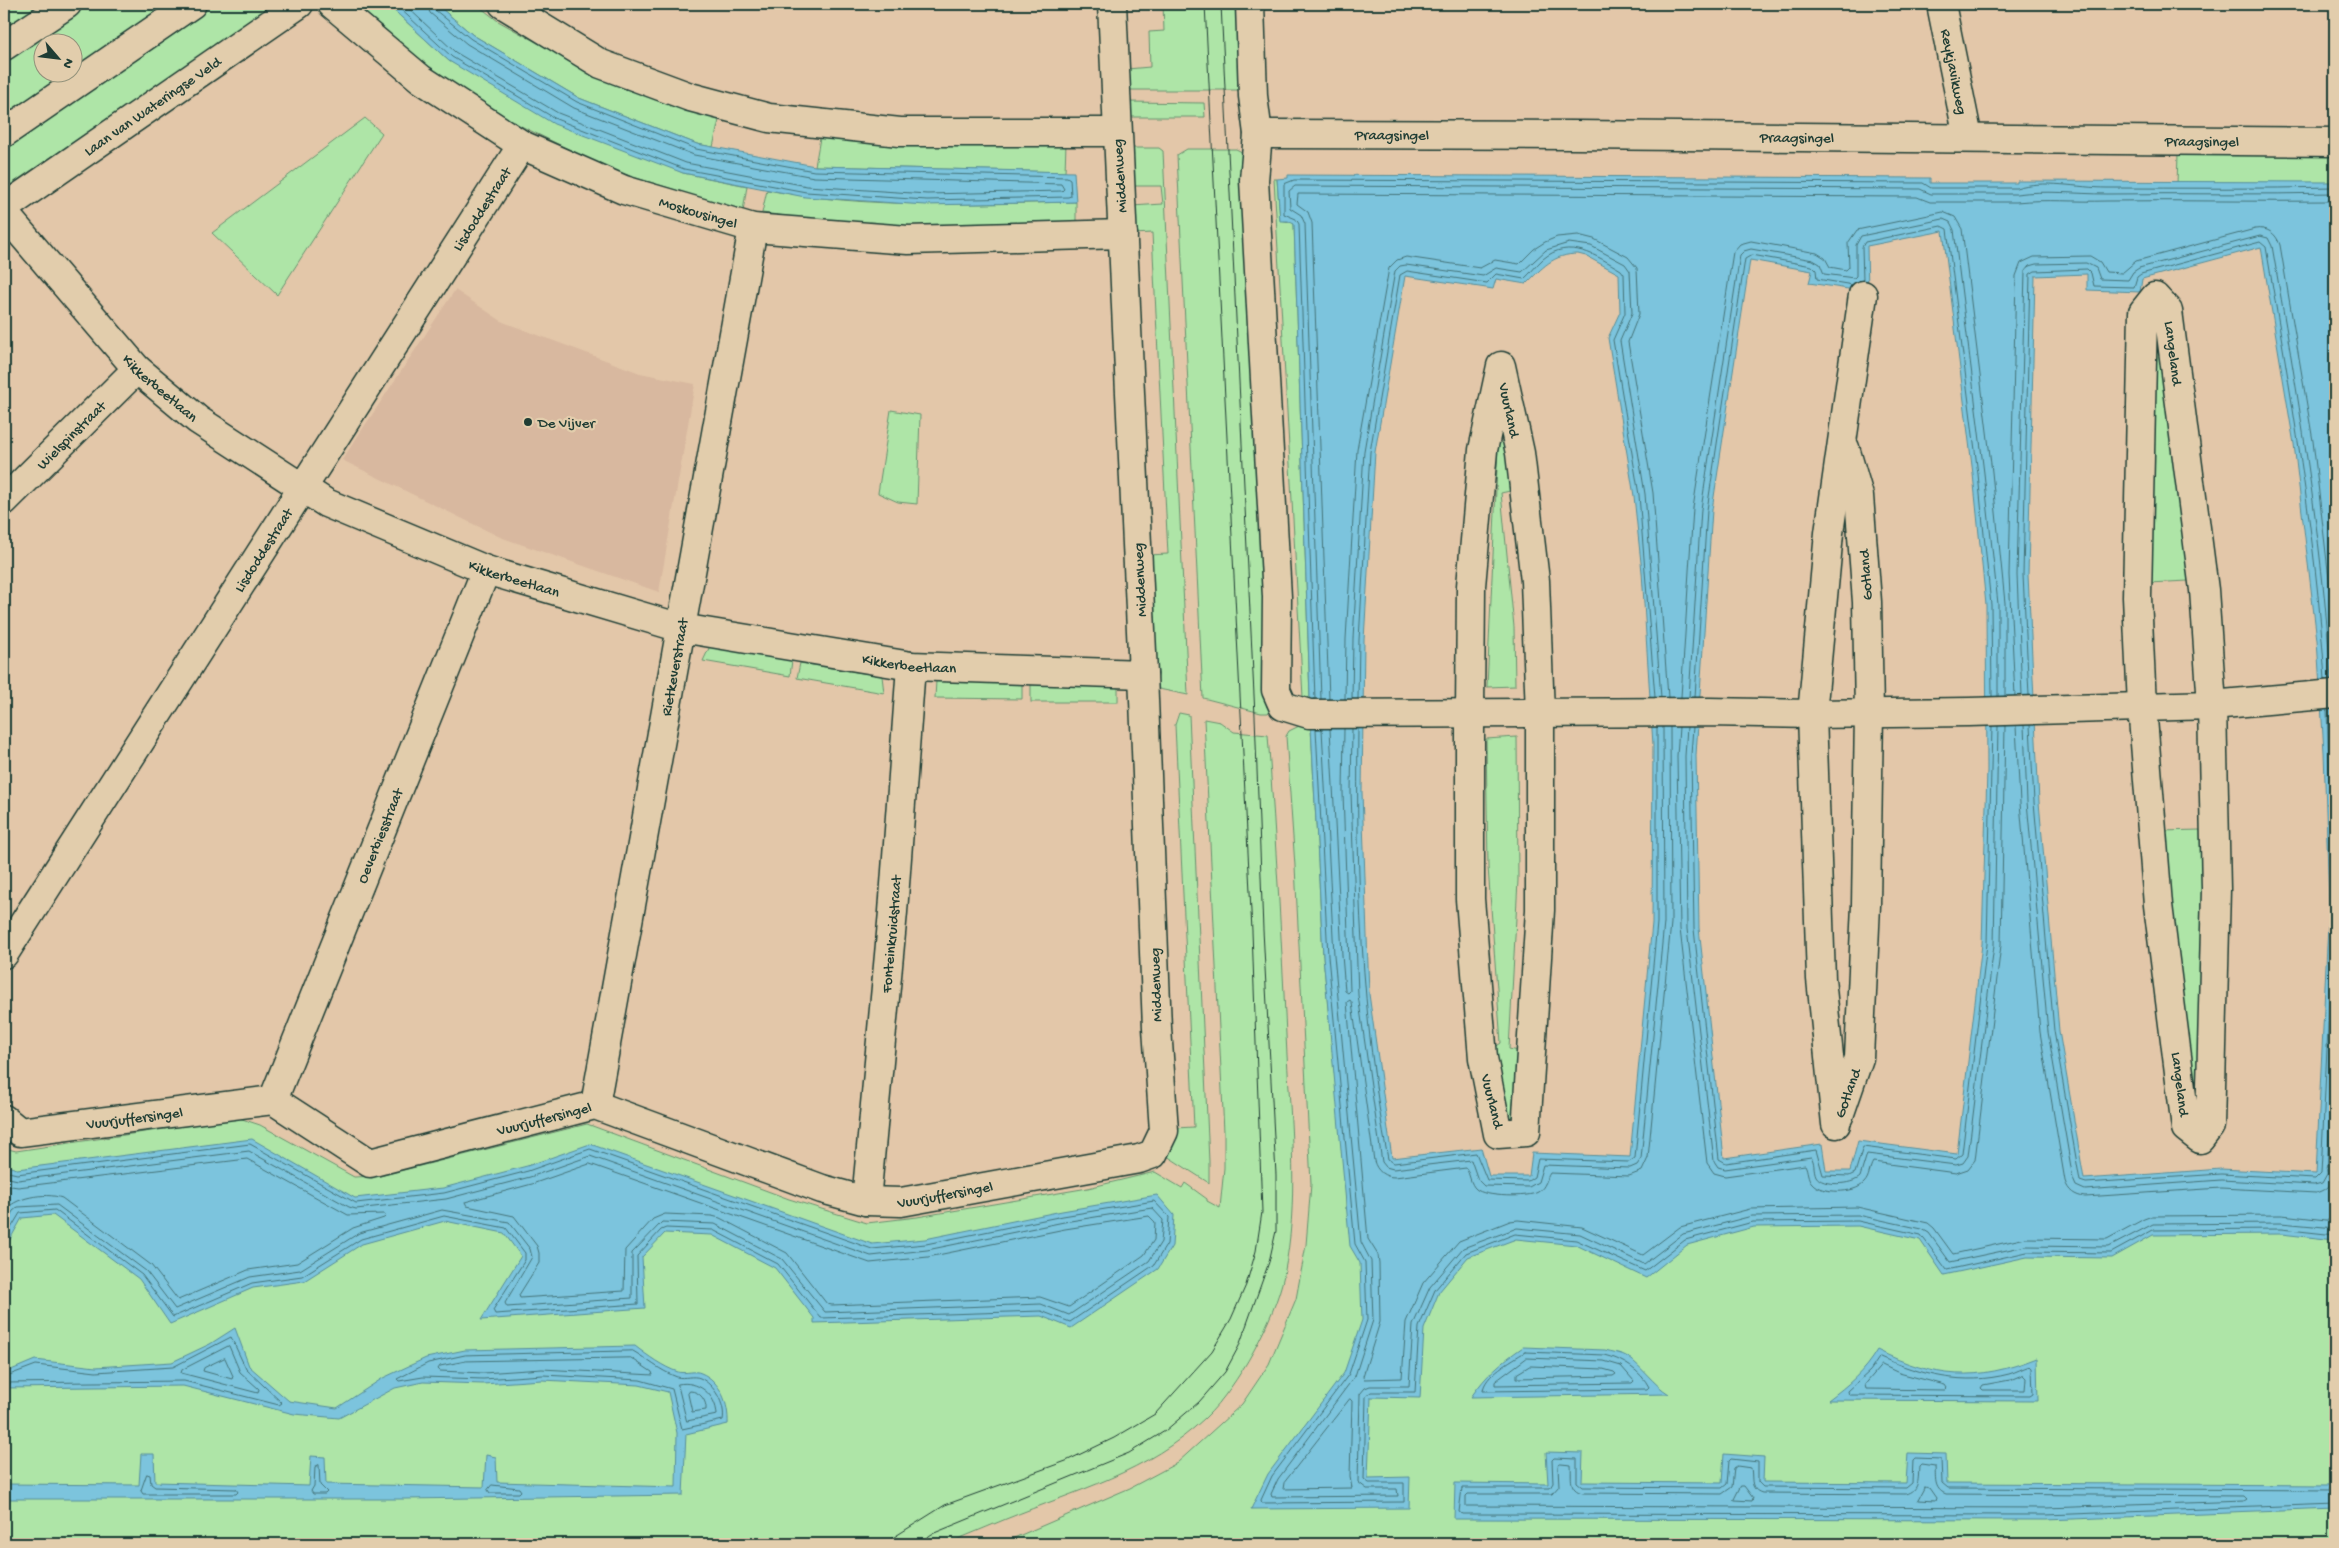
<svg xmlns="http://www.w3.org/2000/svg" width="2339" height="1548" viewBox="0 0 2339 1548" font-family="'Gochi Hand',sans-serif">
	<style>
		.built { fill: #d8b89f }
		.green { fill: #aee5a7; stroke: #66916e; fill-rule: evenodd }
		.water { fill: #7cc4dd; stroke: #578e99; fill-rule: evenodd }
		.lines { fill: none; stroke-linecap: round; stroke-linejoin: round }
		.shore { stroke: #447378; stroke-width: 1 }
		.street-casing { stroke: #1f3d34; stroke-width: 31 }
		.secondary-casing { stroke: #1f3d34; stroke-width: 31 }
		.street { stroke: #e2cdac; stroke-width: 28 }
		.secondary { stroke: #e2cdac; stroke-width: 28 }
		.tram { stroke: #1f3d34; stroke-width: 1 }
		.poi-dot { fill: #1f3d34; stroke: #e2cdac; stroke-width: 2 }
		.labels { text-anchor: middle; stroke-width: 4.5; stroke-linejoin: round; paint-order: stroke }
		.street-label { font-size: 15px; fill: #1f3d34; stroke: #e2cdac }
		.poi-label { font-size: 15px; fill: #1f3d34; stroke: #e2cdac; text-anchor: start }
	</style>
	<rect width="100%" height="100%" fill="#e3c7a9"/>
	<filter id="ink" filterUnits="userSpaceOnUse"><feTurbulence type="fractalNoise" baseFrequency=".02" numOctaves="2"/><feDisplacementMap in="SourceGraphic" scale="10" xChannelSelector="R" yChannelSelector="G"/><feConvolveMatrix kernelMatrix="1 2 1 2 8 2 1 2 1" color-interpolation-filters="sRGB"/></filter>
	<g filter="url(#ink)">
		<polygon class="built" points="455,290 503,322 640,373 695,384 659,592 500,537 342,460"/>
		<g class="green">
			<polygon points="13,4 48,4 4,34 4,10"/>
			<path d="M86,4h92l-174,116v-62zM42,42h30v30h-30z"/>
			<polygon points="210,4 276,4 4,189 4,141"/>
			<polygon points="352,4 387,4 449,61 683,173 747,186 743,211 611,170 482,107 415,60"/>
			<polygon points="436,4 476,4 498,21 592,73 719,120 713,147 697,144 579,98 473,35"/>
			<polygon points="1163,4 1237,4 1241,90 1128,90 1127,69 1150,67 1149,32 1164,31"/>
			<polygon points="1128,102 1204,103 1205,117 1131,117 1129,115"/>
			<polygon points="365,118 382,133 277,295 212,233"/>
			<polygon points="820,138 924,142 1066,143 1065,172 815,166"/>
			<polygon points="1134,148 1159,148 1163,151 1188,695 1154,688 1148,555 1168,554 1152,233 1133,234 1132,206 1163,204 1161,186 1131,186 1131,149"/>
			<polygon points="1187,149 1236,149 1244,153 1267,598 1265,698 1267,707 1270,710 1268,713 1261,713 1203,698 1177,155"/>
			<polygon points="2178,154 2335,154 2335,183 2177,184"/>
			<polygon points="1274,179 1277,179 1280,220 1294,223 1310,698 1303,697"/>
			<path d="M767,190c102,19 206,14 309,12v26l-149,5 -165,-20z"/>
			<polygon points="2158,314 2182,506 2188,581 2148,583 2153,315"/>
			<polygon points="891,410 920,415 917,504 898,502 878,493"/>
			<polygon points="1505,438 1510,491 1501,493 1514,627 1515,686 1487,687 1498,446"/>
			<polygon points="710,646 792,660 790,676 703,661"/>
			<polygon points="800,663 882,676 884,693 797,678"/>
			<polygon points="936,681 1022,683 1022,699 935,698"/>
			<rect x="1031" y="685" width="87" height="17"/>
			<polygon points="1179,713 1189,715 1209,1162 1209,1183 1167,1156 1174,1141 1175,1128 1194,1127 1175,725"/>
			<path d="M1204,719l16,3 14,10 34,3c8,107 14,213 19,320 4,73 12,148 -3,220 -9,43 -46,112 -79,143 -58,55 -128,72 -199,101 -20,8 -40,17 -60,25h-942v-396l12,3 223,-33 21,7 94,52 26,-1 207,-52 202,75 78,24 50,-6 171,-29 67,-16 27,16 3,-5 22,16v2l13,7 4,-40v-36z"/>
			<polygon points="1299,726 1311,727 1323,956 1346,1190 1346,1209 1405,1225 2335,1212 2335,1544 1000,1544 1130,1488 1177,1463 1242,1404 1269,1364 1296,1299 1306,1245 1311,1184 1295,866 1286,736 1289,731"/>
			<polygon points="1517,737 1518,880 1509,1049 1519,1051 1512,1116 1508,1120 1494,1048 1501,1043 1488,867 1486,739"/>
			<polygon points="2200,830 2204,958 2197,1122 2161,831"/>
		</g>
		<g class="water">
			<polygon points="387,4 436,4 473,35 579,98 697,144 815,166 1074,172 1076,202 926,205 805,197 683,173 554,124 449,61"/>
			<path d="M1288,175l642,3v5h87v-2l318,1v1058l-54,-6 -128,1 -41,23 -85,-1 -83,18 -24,-35 -62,-14 -104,1 -67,18 -41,33 -70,-33 -60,-6 -48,18 -29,35 -15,37 -4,69 -49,-1 -3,81 42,-1 -1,31 -158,1 17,-35 76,-101 18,-53 -2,-57 -10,-17 -27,-290 -12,-229 -17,-503 -6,-3h-8l-3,-42 11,-1zM1943,231l30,243 13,131 1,165 -5,174 -25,210 -99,-13 -8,30h-24l-4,-27 -98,14 -25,-230 -3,-173 16,-245 38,-250 62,11 -3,12 59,9 -1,-46zM2261,247l33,197 23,196 7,112 5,151 -13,271 -95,-5 -137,10 -25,-148 -20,-229 -11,-227 7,-299 52,-2v16l53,2 2,-13zM1578,254l8,2 33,18 1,38 -12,26 26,158 8,76 11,173 -1,178 -22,234 -98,-4 -3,23h-40l-8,-28 -89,10 -23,-164 -7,-202 2,-152 11,-188 30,-176 88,13 3,-10 30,5c16,-16 27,-30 52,-30z"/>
			<polygon points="252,1139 355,1198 443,1188 527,1166 590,1144 872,1244 925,1239 1062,1211 1157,1195 1174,1215 1172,1246 1158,1269 1071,1328 1041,1316 814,1323 814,1318 775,1268 712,1235 665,1233 642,1257 645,1308 481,1320 521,1256 504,1233 445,1221 362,1244 304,1281 253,1288 170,1324 139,1279 53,1215 22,1218 4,1250 4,1165 17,1169"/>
			<path d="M235,1328l14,38 40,35 48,7 46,-30 43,-20 39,-8 170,-4c13,10 28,21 43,26 8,2 17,-2 23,1 20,8 28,32 27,51l-42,10 -3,61 -278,4h-401v-15l135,1 2,-31h13l1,28 154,4 2,-30 14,1 1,27 158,3 2,-32 10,2 1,25 179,5 1,-54 -9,-41 -29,-7 -97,-5 -59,4 -60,-2 -28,6 -56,30 -45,-4 -111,-28 -179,2v-15l31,-13 61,7 76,-5 38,-18z"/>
			<path d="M1523,1347l82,3c7,2 17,3 23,7 15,11 25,27 41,37l-198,3c16,-23 29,-34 52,-50z"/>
			<path d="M1877,1350c59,29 99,32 160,8l1,43 -210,-1c20,-15 36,-28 49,-50z"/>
			<polygon points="1546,1452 1583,1453 1582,1482 1722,1483 1724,1454 1764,1457 1763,1482 1906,1483 1908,1453 1946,1454 1947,1483 2335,1485 2335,1509 2046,1520 1454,1519 1455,1483 1548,1484"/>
		</g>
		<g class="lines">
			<g class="shore">
				<polyline points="395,4 452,57 556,119 684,169 806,192 927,200 1068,197 1071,196 1070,179 1067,177 814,171 696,149 577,102 471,39 435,10 433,4"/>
				<polyline points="404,4 455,52 558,113 686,163 807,186 927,194 1062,191 1064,189 1061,184 814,177 694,155 574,108 467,44 430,13 427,4"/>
				<polyline points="1863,280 1862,247 1865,242 1941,226 1947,229 1978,474 1991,605 1992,696"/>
				<path d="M2022,695l-5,-120 8,-304 4,-5 7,-2 50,-1 10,5 4,11 28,1 5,-8 6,-4 121,-32 8,2 4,8c25,143 50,288 59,433"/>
				<path d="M2029,695l-6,-120 7,-301 5,-3 52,-2 4,4 3,13 40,1 3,-10 4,-3 119,-32 6,5c24,143 50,287 59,433"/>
				<path d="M2015,696l-6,-121 7,-299 5,-13 13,-6 56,-1 10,6 6,10 16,1 14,-12 119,-32c12,-2 21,4 25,16l33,196 22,190"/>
				<polyline points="1681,697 1693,508 1733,252 1740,244 1751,241 1817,253 1825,258 1830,267 1846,270 1849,267 1848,243 1857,230 1943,212 1955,217 1962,229 1992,472 2005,603 2005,696"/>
				<polyline points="1689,697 1701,509 1740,255 1744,251 1751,249 1813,260 1820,264 1824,274 1854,278 1856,276 1856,245 1861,236 1943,219 1950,222 1954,230 1984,473 1998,604 1998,696"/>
				<polyline points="1695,697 1707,510 1745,259 1752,255 1812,266 1816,270 1817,279 1853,285"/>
				<path d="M1315,699l-16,-475 -3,-5 -12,-5v-30l10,-4 629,3 8,5h85c28,-9 62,0 91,0 75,0 153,1 228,-1"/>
				<path d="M1321,699l-16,-475 -4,-9 -11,-7 -1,-17 6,-5 625,3 11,5h85c30,-4 60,0 91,0 76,-1 152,1 228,-1"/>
				<path d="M1329,699l-17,-476 -4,-11 -11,-8 1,-10 619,3 13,5h86c31,-3 60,0 91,-1 76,-1 152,1 228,0"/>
				<polyline points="1345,699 1346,639 1357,450 1389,268 1397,260 1406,257 1480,268 1495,260 1519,264 1534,249 1545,242 1557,237 1578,235 1594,239 1628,257 1637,268 1639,314 1628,342 1653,493 1668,697"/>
				<polyline points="1352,699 1353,639 1364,451 1395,271 1400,266 1406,265 1483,276 1496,268 1522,272 1546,250 1569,243 1591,246 1625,264 1630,271 1632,313 1620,341 1645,494 1661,697"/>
				<path d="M1358,699l1,-59 11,-188 30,-177 7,-4 80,12 9,-9 28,5c7,-6 12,-14 19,-20 26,-22 54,-3 78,11l3,4 1,39 -12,27 26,155 16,202"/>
				<polyline points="2024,725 2027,802 2048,1032 2073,1179 2076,1186 2085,1190 2221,1180 2314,1185 2322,1183 2327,1174 2335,1003"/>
				<polyline points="2030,725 2034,802 2054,1031 2080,1181 2086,1183 2221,1174 2315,1179 2321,1173 2334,903 2327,710"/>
				<path d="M2016,726l4,77 20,229 25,149c3,10 10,15 20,16l136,-9 95,5c18,-4 19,-18 19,-33"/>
				<path d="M1670,727l1,196 -23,235 -6,13 -13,5 -79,-3c-4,6 -4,14 -12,19 -10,6 -54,5 -62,-3 -6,-5 -6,-15 -10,-21l-71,9c-11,0 -18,-6 -21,-16l-22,-158 -2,-3 -3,2 21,237 10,16 1,8 1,59 -17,54 1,3 38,-1 4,-56 17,-39 36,-42 51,-20 8,-1 64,7 61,28 37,-28 70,-18 107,-2 71,16 6,5 19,26 73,-16 81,1 37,-20 8,-3 130,-1 53,6"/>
				<path d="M1679,727l-2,29 3,173 27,234 7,10 11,3 80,-11c3,5 2,13 7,18 9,11 42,11 52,0 6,-6 5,-15 9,-21l83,11 12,-4 7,-9 26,-215 4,-219"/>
				<path d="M1687,727l-2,29 2,173 27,232 4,6 7,2 86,-12c4,5 2,12 5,19 6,11 36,9 44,1l7,-23 89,11 7,-2 5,-7 26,-211 4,-219"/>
				<polyline points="1693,727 1691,755 1694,929 1719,1159 1726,1163 1816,1150 1823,1175 1849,1176 1855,1173 1863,1147 1956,1159 1962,1154 1987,944 1992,726"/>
				<polyline points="1316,729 1328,956 1355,1244 1365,1262 1367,1320 1349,1374 1272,1476 1261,1500 1262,1503 1404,1502 1404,1483 1369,1483 1364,1479 1366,1396 1371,1392 1415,1392 1419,1327 1435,1290 1466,1253 1515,1234 1576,1240 1645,1271 1685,1240 1753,1222 1858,1221 1921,1235 1947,1270 2027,1252 2111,1253 2153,1230 2281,1229 2335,1235"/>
				<polyline points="1322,729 1334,955 1361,1242 1371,1261 1373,1320 1355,1376 1278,1479 1271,1494 1272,1497 1398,1496 1397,1489 1367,1489 1358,1482 1360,1394 1365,1388 1370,1386 1409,1386 1413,1325 1430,1287 1463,1248 1517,1228 1580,1234 1644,1264 1683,1234 1752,1216 1858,1215 1922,1229 1929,1233 1950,1262 2026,1246 2109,1247 2153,1224 2281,1223 2335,1228"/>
				<polyline points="1330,729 1342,955 1345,991 1348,993 1350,991 1343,793 1344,729"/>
				<polyline points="1352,729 1351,792 1358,995 1382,1162 1386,1167 1393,1169 1471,1160 1478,1180 1484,1186 1529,1187 1538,1182 1543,1165 1630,1168 1637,1165 1641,1159 1664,923 1663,727"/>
				<path d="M1358,729c-2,143 3,289 30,430l6,4 82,-10 11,27 41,1 6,-4 4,-18 91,3 6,-4 22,-235v-196"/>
				<polygon points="590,1164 870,1263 928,1257 1065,1229 1149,1216 1155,1222 1154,1240 1144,1255 1069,1307 1040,1297 832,1305 827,1304 787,1253 720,1218 712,1216 665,1214 653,1219 625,1250 624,1291 520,1298 519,1295 539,1263 539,1253 537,1246 514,1216 467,1206 465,1202 532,1184"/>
				<polyline points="4,1171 17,1174 250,1144 356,1203 444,1193 528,1171 590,1149 872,1249 926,1244 1063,1216 1154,1201 1169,1217 1167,1244 1154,1265 1070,1322 1041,1311 821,1318 778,1264 713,1230 666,1228 661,1230 637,1256 638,1304 495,1314 493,1310 525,1260 525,1253 506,1228 444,1216 361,1239 302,1276 252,1283 173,1317 142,1275 55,1210 20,1213 4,1240"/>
				<polyline points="4,1177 18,1180 249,1151 349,1207 356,1209 446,1199 530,1177 590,1156 871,1256 927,1250 1064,1222 1152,1208 1163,1220 1161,1242 1149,1261 1069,1315 1041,1304 825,1312 782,1259 715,1224 662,1222 632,1253 632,1298 507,1307 505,1303 532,1257 530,1249 509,1222 442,1210 359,1233 300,1270 250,1277 175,1309 146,1271 57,1205 18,1207 13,1211 4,1227"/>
				<path d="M4,1185l14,2 229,-28 101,56 35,-1 3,2 -2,2 -31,10 -56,35 -49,7 -70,30 -27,-35 -89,-67c-16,-6 -49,-1 -58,14"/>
				<polygon points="229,1346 240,1372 259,1389 258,1393 181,1373 182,1370"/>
				<path d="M633,1351c14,8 27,20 44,26 7,2 16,-2 23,1 14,6 26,27 23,42l-41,9 -10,-40 -32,-9 -97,-5 -60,4 -60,-2 -24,4 -2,-2 31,-16 37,-8z"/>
				<path d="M1525,1352l80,3c17,4 36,16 44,32l-2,2 -164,2c1,-16 29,-31 42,-39z"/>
				<path d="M1880,1357c42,18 83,29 129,17 7,-2 14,-6 21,-8l2,2 1,26 -3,2 -181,-1 -1,-4 22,-20z"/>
				<polygon points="225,1358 233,1376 232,1379 203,1371 204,1368"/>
				<polygon points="631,1358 652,1372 653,1375 542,1369 483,1373 440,1371 438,1369 440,1366 466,1361"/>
				<polygon points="1527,1358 1604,1361 1621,1366 1634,1381 1632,1383 1495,1385 1495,1382"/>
				<polygon points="1882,1365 1899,1373 1945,1385 1947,1388 1945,1390 1866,1389 1865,1385"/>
				<polygon points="1530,1366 1603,1369 1614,1372 1616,1374 1613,1376 1517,1378 1517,1374"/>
				<polygon points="2023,1375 2026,1378 2025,1390 1983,1390 1981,1388 1983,1385 2010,1380"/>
				<polyline points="4,1377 36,1365 96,1372 173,1367 231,1337 246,1369 282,1403 279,1405 184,1381 4,1383"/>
				<path d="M678,1384c20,-4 38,10 39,31l-30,6z"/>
				<path d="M690,1391c10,0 17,10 16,19l-14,2 -4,-18z"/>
				<polygon points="1350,1399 1352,1401 1350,1477 1352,1488 1283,1489 1284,1483"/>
				<path d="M1561,1464l10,1c1,12 -3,25 12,28l139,1 10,-7 2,-19 3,-2 14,2c2,11 -2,21 11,25l144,1c14,-3 12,-16 13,-28l2,-2 14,2c1,11 -2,23 11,28l298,2 3,3 -3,2 -198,7 -580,-2v-10l2,-2h84l7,-8 -1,-20z"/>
				<polygon points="319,1465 320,1485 327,1492 325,1494 313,1494 311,1491 314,1486 315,1467"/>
				<polygon points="147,1474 150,1475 151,1484 155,1487 236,1489 238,1492 236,1494 143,1494 141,1491"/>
				<polygon points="492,1485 519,1488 521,1491 519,1493 490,1493 488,1490"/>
				<polygon points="1741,1486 1744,1486 1753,1498 1752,1501 1734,1500"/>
				<polygon points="1925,1487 1929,1488 1936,1498 1935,1501 1918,1500"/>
				<polyline points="2335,1490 1948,1488 1942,1483 1941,1459 1915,1458 1913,1460 1912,1483 1906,1488 1763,1487 1758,1482 1758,1462 1731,1459 1729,1461 1727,1484 1722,1488 1583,1487 1577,1482 1577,1459 1554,1458 1552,1460 1553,1483 1550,1488 1462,1488 1459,1512 1462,1514 2046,1515 2335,1504"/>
			</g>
			<g class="street-casing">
				<g id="street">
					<path id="s1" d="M332,4l89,75 101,66 102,45 129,38 155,12 215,-6"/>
					<polyline points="503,4 601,64 690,97 769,118 900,132 1116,132"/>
					<polyline points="1250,4 1253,96 1258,134 1254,180 1277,597 1276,690 1283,706 1309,714 1709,712 1812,714 1969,712 2212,705 2335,694"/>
					<path id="s2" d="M1941,4l27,134"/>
					<path id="s3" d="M1258,134l317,1 760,7"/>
					<path id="s4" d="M4,208l295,-204"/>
					<path id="s5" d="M4,213l133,156 61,51 128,83 160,67 195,58 230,38 232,8"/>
					<polygon points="2155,297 2168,311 2204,590 2212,705 2216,889 2210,1126 2200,1139 2186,1128 2158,905 2142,706 2137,597 2143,312"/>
					<polygon points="1501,366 1520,453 1535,581 1540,714 1540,910 1526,1132 1498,1134 1483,1058 1470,899 1470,715 1471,586 1483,450"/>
					<path id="s6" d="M4,501l133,-132"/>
					<path id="s7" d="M4,954l518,-809"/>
					<path id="s8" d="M273,1100l213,-530"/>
					<path id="s9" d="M595,1105l158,-877"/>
					<polyline points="1839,1116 1859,1058 1866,905 1869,713 1867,602 1859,496 1845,448"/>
					<path id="s10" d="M4,1119l16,13 253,-32 97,63 225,-58 227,84 44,12 35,1 238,-43 14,-5 11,-23 -7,-103 -14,-354 -31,-670"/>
					<polyline points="1836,1124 1821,979 1812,714 1829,533 1863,295"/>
					<path id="s11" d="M866,1201l27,-289 18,-246"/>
				</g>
			</g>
			<g class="secondary-casing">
				<g id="secondary">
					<polyline points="4,46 67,4"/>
					<polyline points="4,133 192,4"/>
				</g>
			</g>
			<use href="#street" class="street"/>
			<use href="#secondary" class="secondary"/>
			<g class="tram">
				<polyline points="883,1544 945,1505 1066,1461 1114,1438 1155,1414 1212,1351 1231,1319 1246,1285 1256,1251 1262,1212 1252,931 1205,4"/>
				<polyline points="917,1544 932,1534 1129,1453 1165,1431 1199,1402 1225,1372 1239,1346 1269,1262 1276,1231 1276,1175 1263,930 1255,716 1221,4"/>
			</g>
		</g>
	</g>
	<circle class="poi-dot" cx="528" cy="422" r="5"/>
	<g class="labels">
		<g class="street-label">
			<text dy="5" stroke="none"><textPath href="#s2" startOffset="69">Reykjavikweg</textPath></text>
			<text dy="5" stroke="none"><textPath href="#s4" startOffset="180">Laan van Wateringse Veld</textPath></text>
			<text dy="5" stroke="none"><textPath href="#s3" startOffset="134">Praagsingel</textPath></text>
			<text dy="5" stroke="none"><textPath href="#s3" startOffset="539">Praagsingel</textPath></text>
			<text dy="5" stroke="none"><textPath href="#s3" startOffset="944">Praagsingel</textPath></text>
			<text transform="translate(1119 176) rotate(-94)" y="5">Middenweg</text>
			<text dy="5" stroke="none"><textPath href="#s7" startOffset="885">Lisdoddestraat</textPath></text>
			<text dy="5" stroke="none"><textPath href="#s1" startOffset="426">Moskousingel</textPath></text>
			<text transform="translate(2174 353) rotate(83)" y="5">Langeland</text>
			<text dy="5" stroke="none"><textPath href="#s5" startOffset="235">Kikkerbeetlaan</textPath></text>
			<text transform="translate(1510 410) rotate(78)" y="5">Vuurland</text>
			<text dy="5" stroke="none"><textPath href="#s6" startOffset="94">Wielspinstraat</textPath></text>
			<text dy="5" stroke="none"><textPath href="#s7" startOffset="480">Lisdoddestraat</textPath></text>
			<text transform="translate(1865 575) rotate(-94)" y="5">Gotland</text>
			<text dy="5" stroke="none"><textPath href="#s5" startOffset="640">Kikkerbeetlaan</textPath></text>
			<text transform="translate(1139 580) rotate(-93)" y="5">Middenweg</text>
			<text dy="5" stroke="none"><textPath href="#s5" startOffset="1045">Kikkerbeetlaan</textPath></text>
			<text dy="5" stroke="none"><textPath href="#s9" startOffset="445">Rietkeverstraat</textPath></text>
			<text dy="5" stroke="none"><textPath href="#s8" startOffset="285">Oeverbiesstraat</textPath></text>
			<text dy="5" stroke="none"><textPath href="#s11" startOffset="268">Fonteinkruidstraat</textPath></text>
			<text transform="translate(1155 985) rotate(-92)" y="5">Middenweg</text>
			<text transform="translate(2181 1084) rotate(83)" y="5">Langeland</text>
			<text transform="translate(1847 1093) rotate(-70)" y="5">Gotland</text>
			<text transform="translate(1493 1101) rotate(76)" y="5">Vuurland</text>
			<text dy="5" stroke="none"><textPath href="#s10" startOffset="136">Vuurjuffersingel</textPath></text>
			<text dy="5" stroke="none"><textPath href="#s10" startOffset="571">Vuurjuffersingel</textPath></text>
			<text dy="5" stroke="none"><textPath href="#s10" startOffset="991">Vuurjuffersingel</textPath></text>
		</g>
		<g class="poi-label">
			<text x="538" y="427">De Vijver</text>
		</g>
	</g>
	<rect width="2339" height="1548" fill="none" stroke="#e2cdac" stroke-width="20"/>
	<rect x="10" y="10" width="2319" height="1528" fill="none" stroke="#1f3d34" stroke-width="2" filter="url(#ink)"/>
	<g transform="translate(58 58) rotate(118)"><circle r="24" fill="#e2cdac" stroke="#94937c"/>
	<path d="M0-4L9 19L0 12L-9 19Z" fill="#1f3d34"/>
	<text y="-8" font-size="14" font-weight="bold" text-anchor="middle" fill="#1f3d34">N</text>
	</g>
</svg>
